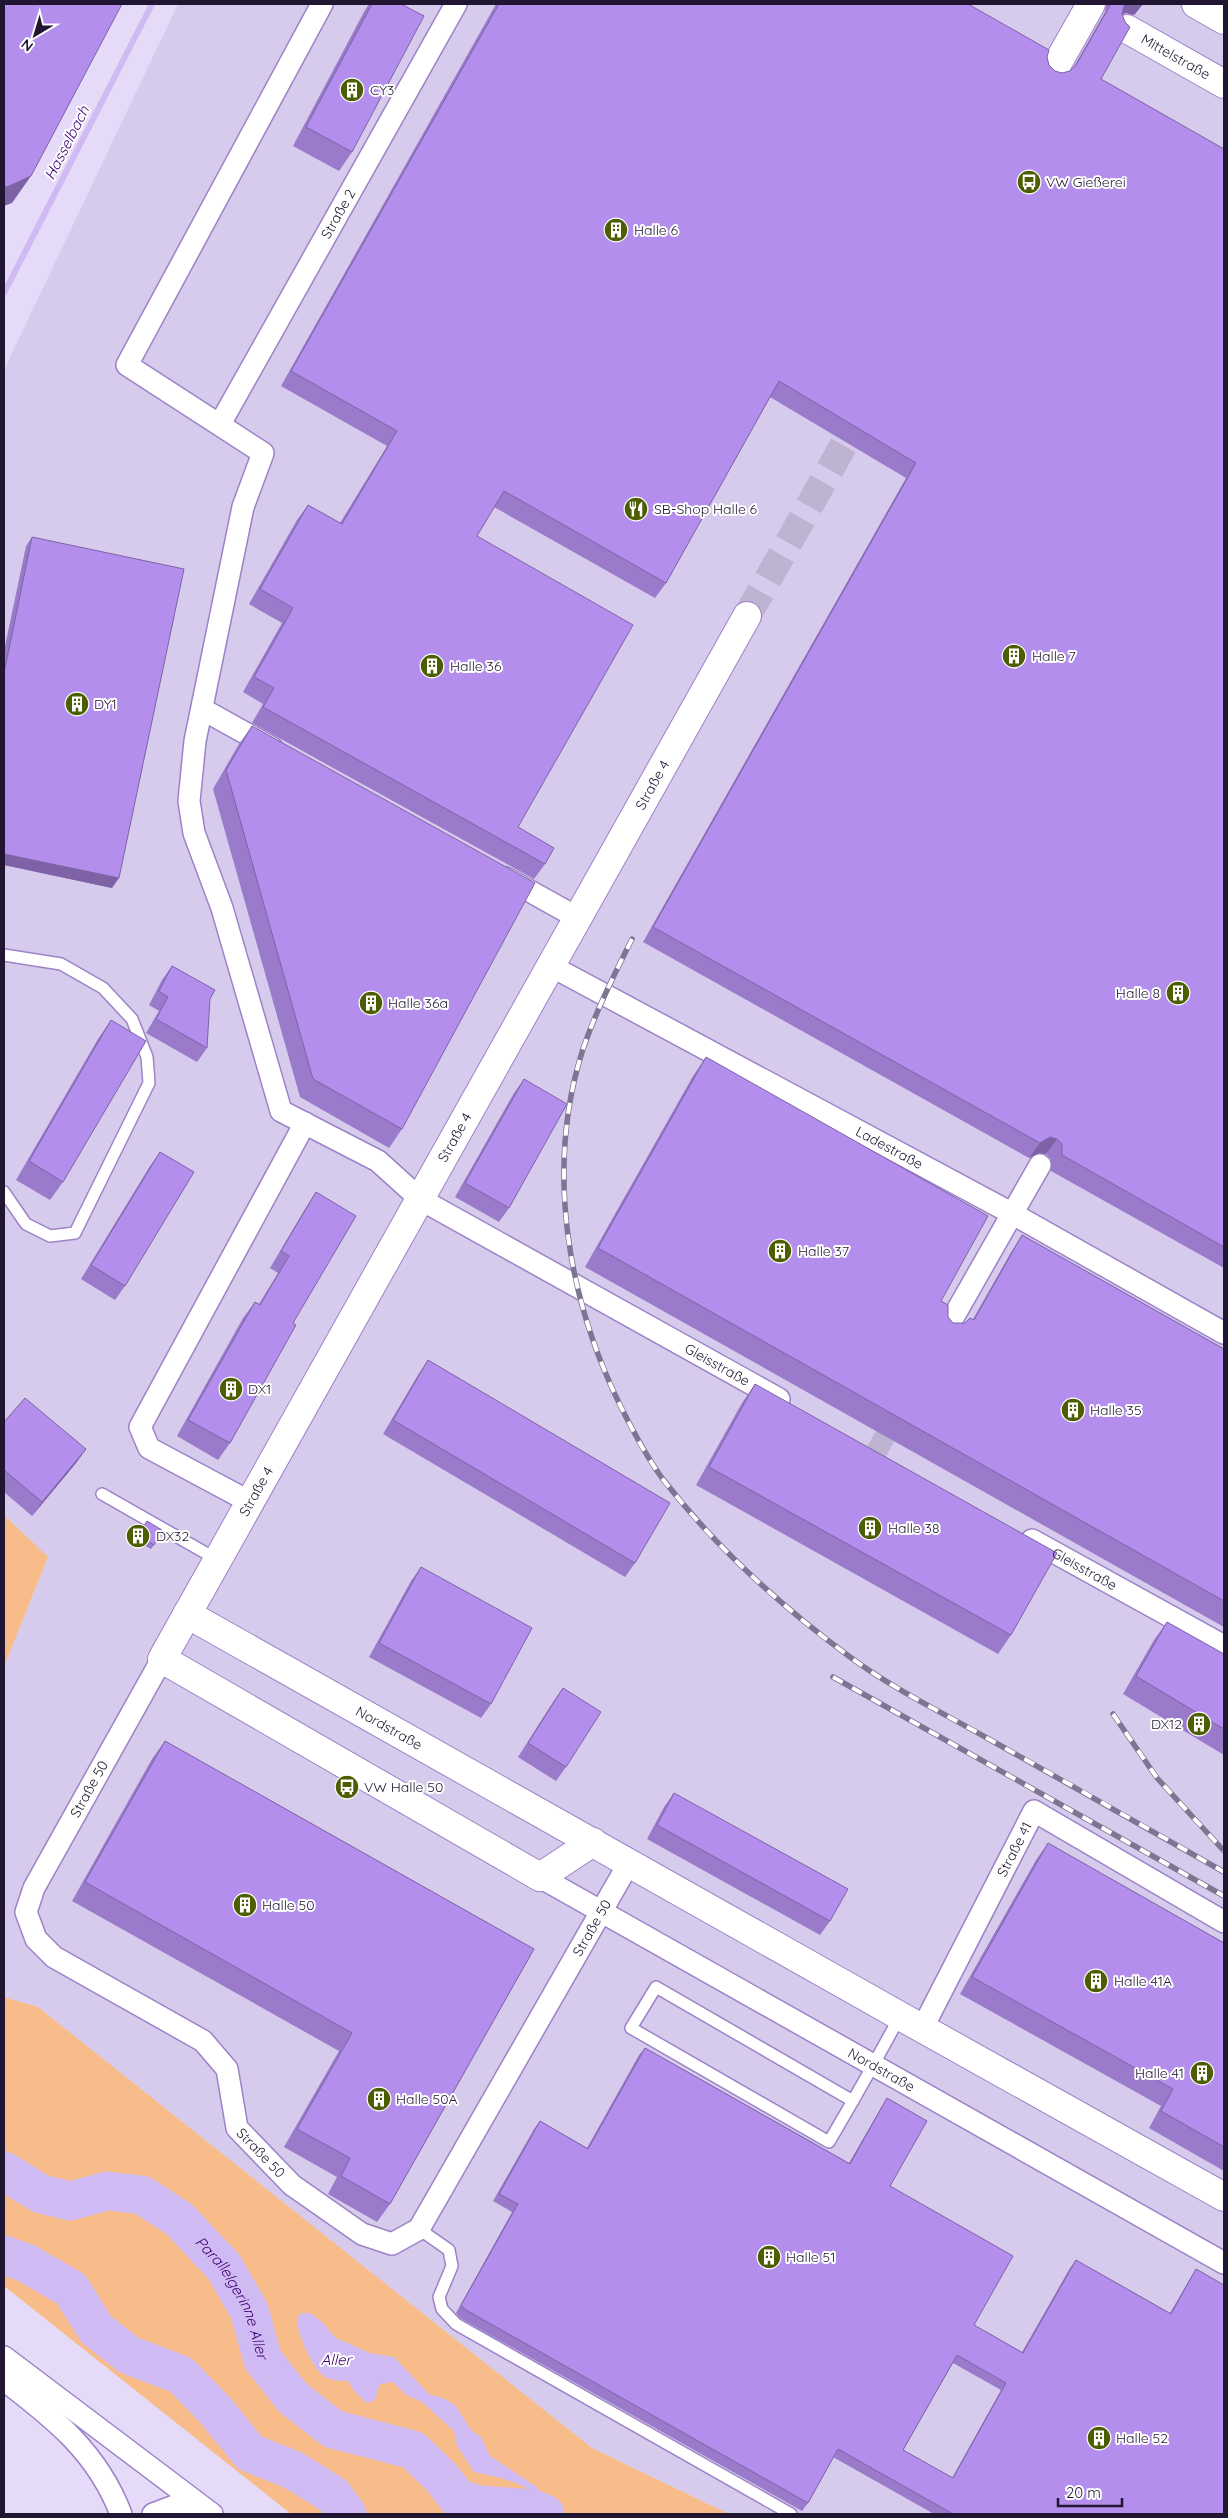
<svg xmlns="http://www.w3.org/2000/svg" width="1228" height="2518" viewBox="0 0 1228 2518" font-family="Quicksand,sans-serif">
	<style>
		.built { fill: #d6cbec }
		.green { fill: #f7bc89 }
		.water { fill: #cfbaf3 }
		.lines { fill: none; stroke-linecap: round; stroke-linejoin: round }
		.stream { stroke: #cfbaf3; stroke-width: 6 }
		.river { stroke: #cfbaf3; stroke-width: 39 }
		.minor-tunnel { stroke: #beb4d1; stroke-width: 21; stroke-dasharray: 21 11; stroke-linecap: butt }
		.tertiary-tunnel { stroke: #beb4d1; stroke-width: 28; stroke-dasharray: 28 14; stroke-linecap: butt }
		.service-casing { stroke: #9d82c8; stroke-width: 14 }
		.minor-casing { stroke: #9d82c8; stroke-width: 24 }
		.tertiary-casing { stroke: #9d82c8; stroke-width: 30 }
		.service { stroke: #fff; stroke-width: 11 }
		.minor { stroke: #fff; stroke-width: 21 }
		.tertiary { stroke: #fff; stroke-width: 28 }
		.rail-casing { stroke: #7f7491; stroke-width: 5.5 }
		.rail { stroke: #fff; stroke-width: 4; stroke-dasharray: 11; stroke-linecap: butt }
		.wall { fill: #9a7acb; fill-rule: evenodd }
		.shaded-wall { fill: #7d63a5 }
		.building { fill: #b38eec; stroke: #7d63a5; fill-rule: evenodd }
		.labels { text-anchor: middle; stroke-width: 4; stroke-linejoin: round; paint-order: stroke }
		.street-label { font-size: 14px; fill: #211631; stroke: #fff }
		.poi-label { font-size: 14px; fill: #211631; stroke: #fff; text-anchor: start }
		.water-label { font-size: 15px; font-style: italic; fill: #420075; stroke: #fff }
	</style>
	<rect width="100%" height="100%" fill="#e5dbf9"/>
	<polygon class="built" points="178,4 1224,4 1224,2514 729,2514 592,2448 38,2007 4,1997 4,1667 48,1558 4,1515 4,370"/>
	<g class="green">
		<polygon points="4,1515 48,1557 4,1667"/>
		<polygon points="4,1997 38,2007 592,2448 729,2514 291,2514 4,2286"/>
	</g>
	<path class="water" d="M301,2313h9l12,9 14,16 34,15 24,4 36,38 11,2 14,8 16,25 10,7 9,19 48,32 2,11 -7,10c0,-7 0,-13 -5,-19 -8,-9 -41,-15 -54,-18l-17,-26 -3,-15 -32,-29 -16,-7 -13,-13 -13,2 -5,16 -8,3 -13,-12 -6,-10c-7,0 -16,0 -23,-4 -12,-7 -29,-45 -28,-59z"/>
	<g class="lines">
		<polyline class="stream" points="4,293 152,4"/>
		<g class="river">
			<path id="s1" d="M4,2171l37,23 29,7 37,-10 35,4 37,24 45,48 25,43 14,50 30,38 40,31 80,21 29,28 16,21 22,6 53,4 12,5"/>
			<polyline points="4,2255 26,2263 71,2289 96,2329 129,2355 181,2375 215,2410 250,2453 293,2470 333,2495 347,2514"/>
		</g>
		<polyline class="minor-tunnel" points="875,1454 900,1410"/>
		<polyline class="tertiary-tunnel" points="747,616 863,411"/>
		<g class="service-casing">
			<g id="service">
				<polyline points="4,955 61,964 103,988 132,1019 147,1057 149,1083 75,1233 50,1236 26,1224 4,1192"/>
				<polyline points="102,1494 218,1560"/>
				<path d="M853,2101l-197,-114 -25,41 198,114c24,-41 48,-83 71,-126"/>
				<polyline points="419,2229 449,2250 452,2266 439,2297 442,2309 456,2324 791,2514"/>
			</g>
		</g>
		<g class="minor-casing">
			<g id="minor">
				<path id="s2" d="M322,4l-195,361 136,88 -20,54 -48,234 -6,60 5,32 28,75 59,203 97,50 42,38 359,200"/>
				<path id="s3" d="M220,424l236,-420"/>
				<polyline points="202,709 272,748"/>
				<polyline points="506,878 578,918"/>
				<path id="s4" d="M551,966l462,248 211,119"/>
				<polyline points="946,1330 1040,1165"/>
				<polyline points="250,1502 149,1448 140,1427 305,1123"/>
				<path id="s5" d="M1032,1540l192,106"/>
				<path id="s6" d="M162,1659l-128,229 -8,24 10,27 18,18 149,84 24,28 10,59 55,57 70,49 30,10 27,-15 210,-366"/>
				<path id="s7" d="M540,1877l684,386"/>
				<path id="s8" d="M922,2029l112,-218 190,111"/>
				<polyline points="4,2357 212,2514"/>
				<path d="M4,2380c51,39 93,72 117,134"/>
				<polyline points="153,2514 177,2505 202,2509"/>
			</g>
		</g>
		<g class="tertiary-casing">
			<g id="tertiary">
				<polyline points="1196,4 1224,20"/>
				<path id="s9" d="M1127,29l97,55"/>
				<polyline points="1052,73 1091,4"/>
				<path id="s10" d="M187,1614l713,402 324,181"/>
				<path id="s11" d="M593,1842l-53,35 -378,-218 585,-1043"/>
			</g>
		</g>
		<use href="#service" class="service"/>
		<use href="#minor" class="minor"/>
		<use href="#tertiary" class="tertiary"/>
		<g class="rail-casing">
			<g id="rail">
				<path d="M632,939c-18,36 -36,72 -49,110 -38,118 -16,249 38,358 12,24 25,49 41,71 53,69 119,128 188,179 42,31 91,55 137,81 79,44 158,89 237,134"/>
				<polyline points="833,1677 1224,1896"/>
				<polyline points="1113,1714 1157,1778 1224,1851"/>
			</g>
		</g>
		<use href="#rail" class="rail"/>
	</g>
	<g class="wall">
		<polygon points="369,4 401,4 352,152 339,171 293,146 365,10"/>
		<polygon points="496,4 968,4 1047,57 1049,65 1055,71 1062,73 1070,71 1072,70 1105,12 1106,4 1143,4 1134,15 1126,13 1122,15 1101,79 1224,149 1224,1268 1051,1171 1051,1159 1046,1154 1039,1153 1029,1158 643,942 906,478 770,397 666,583 655,598 494,507 477,536 518,827 545,864 534,879 252,723 263,704 243,692 282,623 249,604 297,520 308,505 340,523 387,446 281,386"/>
		<polygon points="32,537 112,888 4,865 4,651 26,546"/>
		<polygon points="252,726 402,1129 389,1148 300,1097 213,789 239,744"/>
		<polygon points="172,966 207,1048 197,1062 146,1033 159,1011 149,1005 162,980"/>
		<polygon points="111,1020 63,1182 50,1200 16,1180 98,1039"/>
		<polygon points="706,1057 941,1301 948,1317 953,1323 965,1323 973,1319 1010,1254 1022,1235 1224,1349 1224,1627 585,1267 693,1076"/>
		<polygon points="524,1079 509,1208 499,1222 455,1197 514,1093"/>
		<polygon points="160,1152 125,1286 115,1300 81,1279 150,1166"/>
		<polygon points="316,1192 293,1323 230,1443 218,1460 177,1436 243,1318 255,1302 259,1304 278,1273 270,1268 305,1209"/>
		<polygon points="428,1360 635,1563 625,1577 383,1434 418,1375"/>
		<polygon points="755,1384 1011,1635 998,1654 696,1485 742,1403"/>
		<polygon points="4,1422 86,1449 76,1463 32,1516 4,1492"/>
		<polygon points="147,1521 154,1545 151,1549 135,1540"/>
		<polygon points="421,1567 491,1704 481,1718 369,1657 411,1581"/>
		<polygon points="1167,1622 1224,1654 1224,1755 1123,1694 1154,1640"/>
		<polygon points="563,1688 566,1767 556,1781 518,1757 553,1702"/>
		<polygon points="165,1741 534,1949 390,2204 377,2222 328,2194 337,2177 284,2147 339,2051 72,1901 152,1759"/>
		<polygon points="674,1793 830,1921 820,1935 647,1839 664,1807"/>
		<polygon points="1048,1843 1224,1943 1224,2171 1149,2128 1161,2106 960,1994 1036,1860"/>
		<path d="M645,2048l204,115 33,-57 5,-8 3,88 84,139 48,27 48,-84 6,-8 94,53 21,-36 5,-8 28,245h-290l-101,-57 -25,46 -6,8 -342,-193 -4,-5 56,-101 -19,-11 41,-72 6,-8 47,27 52,-93zM953,2363l48,27 -49,88 -49,-28z"/>
	</g>
	<g class="shaded-wall">
		<polygon points="1126,4 1143,4 1134,15 1126,13 1119,16"/>
		<polygon points="31,176 12,203 4,206 4,186"/>
		<polygon points="4,854 119,878 112,888 4,865"/>
		<polygon points="1050,1137 1057,1139 1046,1154 1039,1153 1029,1158 1040,1143"/>
		<polygon points="86,1449 76,1463 32,1516 42,1502"/>
	</g>
	<g class="building">
		<polygon points="4,4 122,4 31,176 7,187 4,186"/>
		<polygon points="372,4 401,4 424,16 352,152 306,127"/>
		<polygon points="499,4 968,4 1049,50 1047,57 1049,65 1055,71 1062,73 1070,71 1076,65 1111,4 1126,4 1124,6 1122,14 1125,22 1130,27 1101,79 1224,149 1224,1247 1062,1155 1062,1144 1057,1139 1050,1137 1040,1143 653,927 916,463 779,381 666,583 504,491 477,536 633,625 518,827 554,848 545,864 263,707 274,688 254,677 293,608 260,589 308,505 342,524 397,431 291,371"/>
		<polygon points="32,537 184,569 119,878 4,854 4,673"/>
		<polygon points="252,726 535,883 402,1129 313,1079 226,770"/>
		<polygon points="172,966 215,990 210,999 207,1048 156,1019 168,997 159,991"/>
		<polygon points="111,1020 146,1041 63,1182 29,1161"/>
		<polygon points="706,1057 988,1216 941,1301 948,1305 948,1317 953,1323 965,1323 970,1318 974,1320 1022,1235 1224,1349 1224,1601 598,1248"/>
		<polygon points="524,1079 567,1104 509,1208 465,1183"/>
		<polygon points="160,1152 194,1172 125,1286 91,1265"/>
		<polygon points="316,1192 356,1216 293,1323 296,1325 230,1443 188,1420 255,1302 260,1305 289,1256 281,1251"/>
		<polygon points="428,1360 670,1503 635,1563 393,1420"/>
		<polygon points="755,1384 1057,1553 1011,1635 709,1467"/>
		<polygon points="25,1398 86,1449 42,1502 4,1470 4,1422"/>
		<polygon points="147,1521 162,1530 154,1545 138,1535"/>
		<polygon points="421,1567 532,1628 491,1704 379,1643"/>
		<polygon points="1167,1622 1224,1654 1224,1729 1136,1676"/>
		<polygon points="563,1688 601,1712 566,1767 528,1743"/>
		<polygon points="165,1741 534,1949 390,2204 341,2176 350,2158 297,2129 352,2033 85,1882"/>
		<polygon points="674,1793 848,1889 830,1921 657,1825"/>
		<polygon points="1048,1843 1224,1943 1224,2147 1161,2111 1173,2089 972,1977"/>
		<path d="M645,2048l205,116 37,-66 40,23 -37,65 123,70 -39,69 49,28 53,-93 95,54 25,-45 28,16v229h-271l-115,-65 -30,54 -342,-193 -5,-5 57,-101 -19,-10 41,-73 48,28zM957,2355l49,28 -53,95 -50,-28z"/>
	</g>
	<defs>
		<g id="building-disc" transform="scale(1.25)"><circle r="9.5" fill="#4c5e01" stroke="#fff"/><path d="M-4-6H4V6H1V3H-1V6H-4ZM-2.5-4.3h1.7v1.8h-1.7ZM.8-4.3h1.7v1.8H.8ZM-2.5-1h1.7V.8h-1.7ZM.8-1h1.7V.8H.8Z" fill="#fff"/></g>
		<g id="bus-disc" transform="scale(1.25)"><circle r="9.5" fill="#4c5e01" stroke="#fff"/><path d="M-5-6H5V4H4V6H2V4H-2V6H-4V4H-5ZM-3.5-4V0h7V-4ZM-3.5 1.2v1.5H-2V1.2ZM2 1.2v1.5H3.5V1.2Z" fill="#fff"/></g>
		<g id="restaurant-disc" transform="scale(1.25)"><circle r="9.5" fill="#4c5e01" stroke="#fff"/><path d="M-5-6h1v4h1v-4h1v4h1v-4h1v5L-1.5 .5V6h-2V.5L-5-1ZM5-6V6H3V1.5H1.5Q1.5-4 5-6Z" fill="#fff"/></g>
	</defs>
	<g fill-rule="evenodd">
		<use href="#building-disc" x="352" y="90"/>
		<use href="#bus-disc" x="1029" y="182"/>
		<use href="#building-disc" x="616" y="230"/>
		<use href="#restaurant-disc" x="636" y="509"/>
		<use href="#building-disc" x="1014" y="656"/>
		<use href="#building-disc" x="432" y="666"/>
		<use href="#building-disc" x="77" y="704"/>
		<use href="#building-disc" x="1178" y="993"/>
		<use href="#building-disc" x="371" y="1003"/>
		<use href="#building-disc" x="780" y="1251"/>
		<use href="#building-disc" x="231" y="1389"/>
		<use href="#building-disc" x="1073" y="1410"/>
		<use href="#building-disc" x="870" y="1528"/>
		<use href="#building-disc" x="138" y="1536"/>
		<use href="#building-disc" x="1199" y="1724"/>
		<use href="#bus-disc" x="347" y="1787"/>
		<use href="#building-disc" x="245" y="1905"/>
		<use href="#building-disc" x="1096" y="1981"/>
		<use href="#building-disc" x="1202" y="2073"/>
		<use href="#building-disc" x="379" y="2099"/>
		<use href="#building-disc" x="769" y="2257"/>
		<use href="#building-disc" x="1099" y="2438"/>
	</g>
	<g class="labels">
		<g class="street-label">
			<text dy="5" stroke="none"><textPath href="#s9" startOffset="56">Mittelstraße</textPath></text>
			<text dy="5" stroke="none"><textPath href="#s3" startOffset="241">Straße 2</textPath></text>
			<text dy="5" stroke="none"><textPath href="#s11" startOffset="1502">Straße 4</textPath></text>
			<text dy="5" stroke="none"><textPath href="#s11" startOffset="1098">Straße 4</textPath></text>
			<text dy="5" stroke="none"><textPath href="#s4" startOffset="384">Ladestraße</textPath></text>
			<text dy="5" stroke="none"><textPath href="#s2" startOffset="1759">Gleisstraße</textPath></text>
			<text dy="5" stroke="none"><textPath href="#s11" startOffset="692">Straße 4</textPath></text>
			<text dy="5" stroke="none"><textPath href="#s5" startOffset="60">Gleisstraße</textPath></text>
			<text dy="5" stroke="none"><textPath href="#s10" startOffset="232">Nordstraße</textPath></text>
			<text transform="translate(89 1789) rotate(-61)" y="5">Straße 50</text>
			<text dy="5" stroke="none"><textPath href="#s8" startOffset="202">Straße 41</textPath></text>
			<text dy="5" stroke="none"><textPath href="#s6" startOffset="1184">Straße 50</textPath></text>
			<text dy="5" stroke="none"><textPath href="#s7" startOffset="392">Nordstraße</textPath></text>
			<text dy="5" stroke="none"><textPath href="#s6" startOffset="644">Straße 50</textPath></text>
		</g>
		<g class="poi-label">
			<text x="370" y="95">CY3</text>
			<text x="1046" y="187">VW Gießerei</text>
			<text x="634" y="235">Halle 6</text>
			<text x="654" y="514">SB-Shop Halle 6</text>
			<text x="1032" y="661">Halle 7</text>
			<text x="450" y="671">Halle 36</text>
			<text x="94" y="709">DY1</text>
			<text x="1160" y="998" text-anchor="end">Halle 8</text>
			<text x="388" y="1008">Halle 36a</text>
			<text x="798" y="1256">Halle 37</text>
			<text x="248" y="1394">DX1</text>
			<text x="1090" y="1415">Halle 35</text>
			<text x="888" y="1533">Halle 38</text>
			<text x="156" y="1541">DX32</text>
			<text x="1182" y="1729" text-anchor="end">DX12</text>
			<text x="364" y="1792">VW Halle 50</text>
			<text x="262" y="1910">Halle 50</text>
			<text x="1114" y="1986">Halle 41A</text>
			<text x="1184" y="2078" text-anchor="end">Halle 41</text>
			<text x="396" y="2104">Halle 50A</text>
			<text x="786" y="2262">Halle 51</text>
			<text x="1116" y="2443">Halle 52</text>
		</g>
		<g class="water-label">
			<text transform="translate(67 143) rotate(-63)" y="5">Hasselbach</text>
			<text dy="5" stroke="none"><textPath href="#s1" startOffset="288">Parallelgerinne Aller</textPath></text>
			<text x="336" y="2365">Aller</text>
		</g>
	</g>
	<rect width="1228" height="2518" fill="none" stroke="#211631" stroke-width="10"/>
	<g transform="translate(35 35) rotate(218)" stroke="#ffffff" stroke-width="4" paint-order="stroke">
	<path d="M0-4L9 19L0 12L-9 19Z" fill="#211631"/>
	<text y="-8" font-size="14" font-weight="bold" text-anchor="middle" fill="#211631">N</text>
	</g>
	<path d="M1058 2498v8h64v-8" fill="none" stroke="#211631" stroke-width="2.5"/>
	<text x="1066" y="2498" font-size="15" fill="#211631" stroke="#ffffff" stroke-width="4" paint-order="stroke">20 m</text>
</svg>
